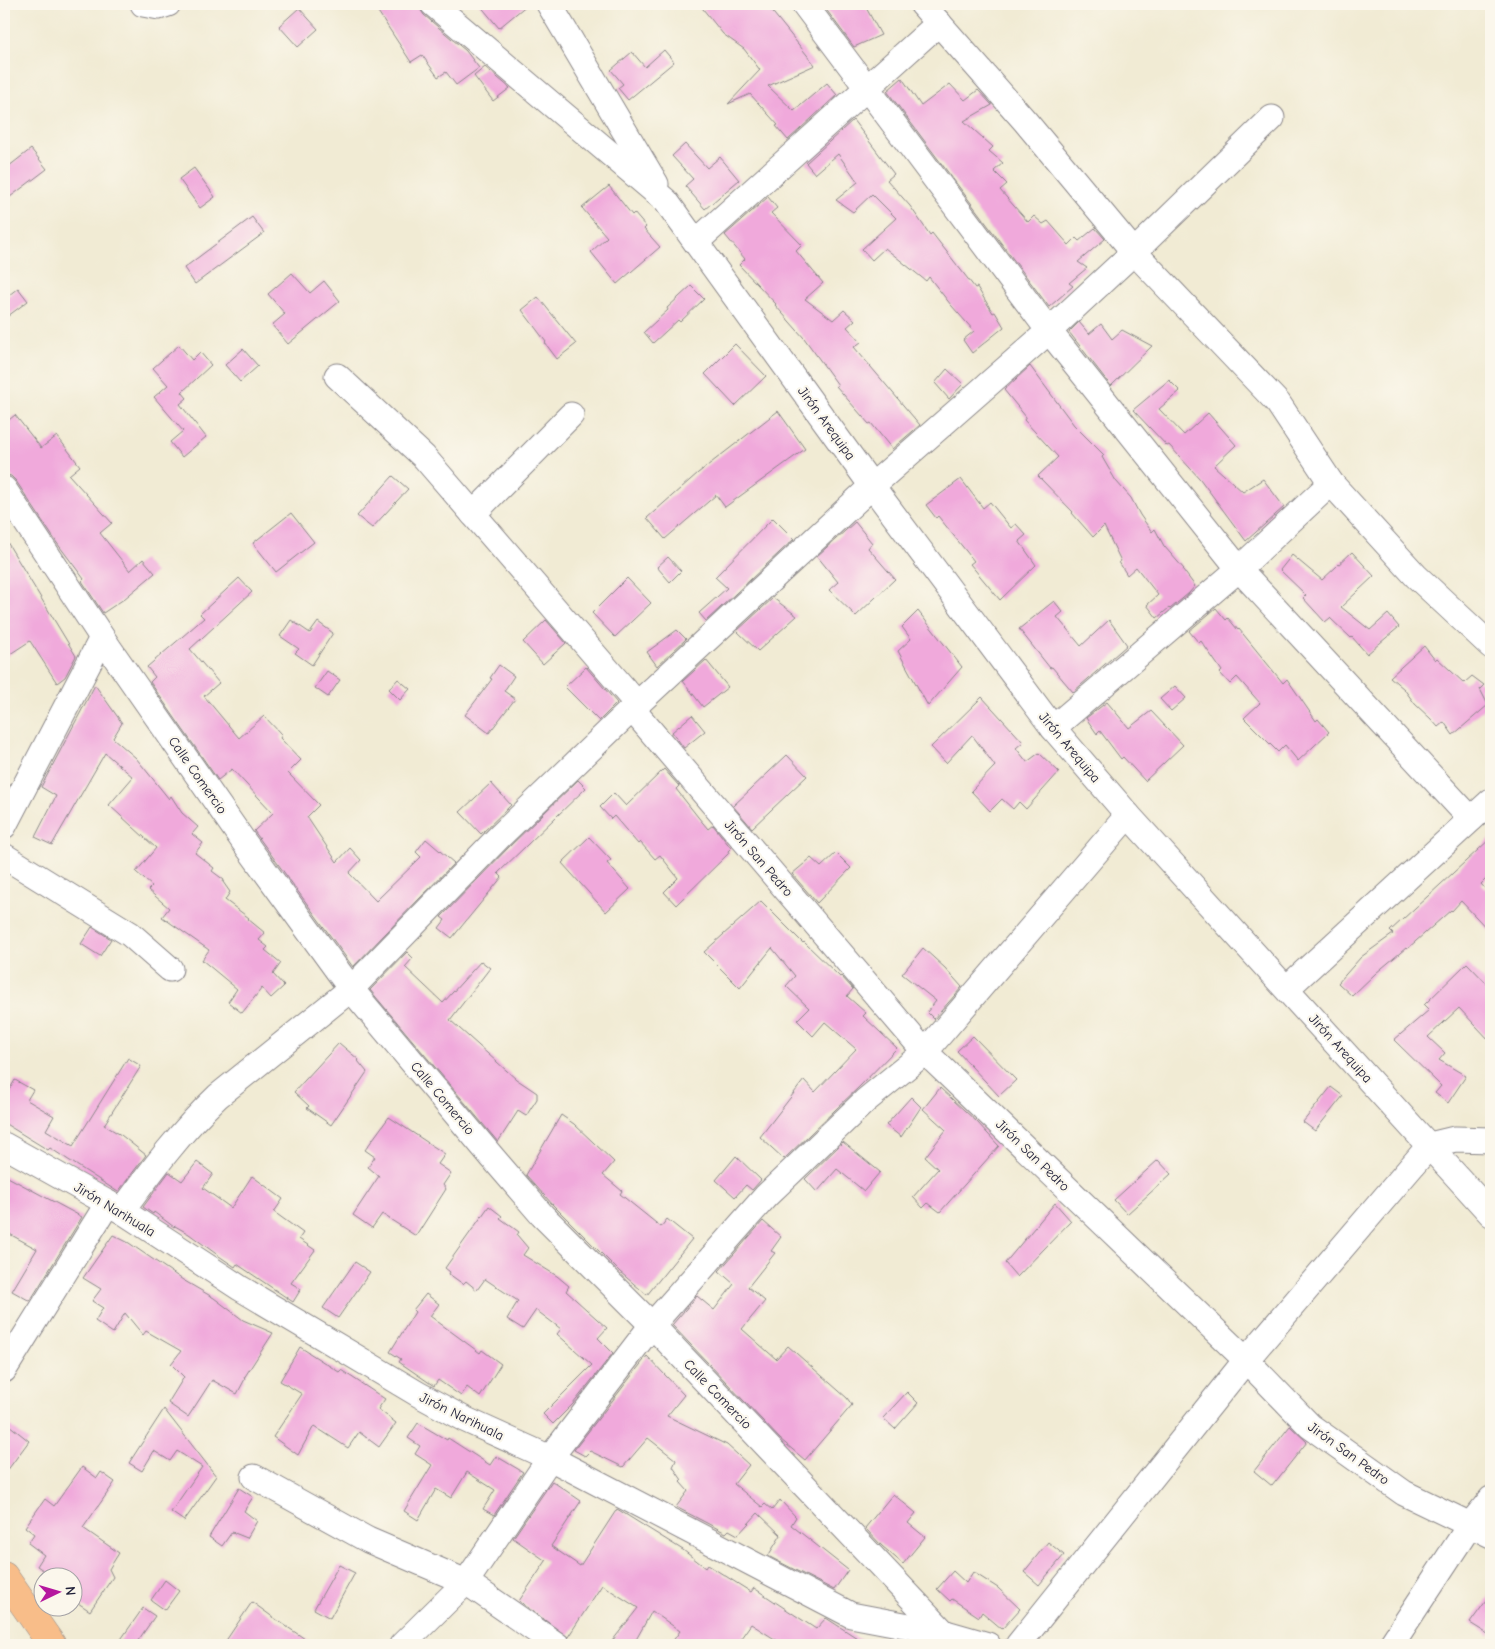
<svg xmlns="http://www.w3.org/2000/svg" width="1495" height="1649" viewBox="0 0 1495 1649" font-family="'Comic Neue',sans-serif">
	<style>
		.building { fill: #f0a9db }
		.lines { fill: none; stroke-linecap: round; stroke-linejoin: round }
		.minor-casing { stroke: #8a8688; stroke-width: 27 }
		.major-casing { stroke: #8a8688; stroke-width: 29 }
		.minor { stroke: #fff; stroke-width: 25 }
		.major { stroke: #f8bd89; stroke-width: 28 }
		.labels { text-anchor: middle; stroke-width: 4.5; stroke-linejoin: round; paint-order: stroke }
		.street-label { font-size: 14px; fill: #22223b; stroke: #fbf7ec }
	</style>
	<rect width="100%" height="100%" fill="#fbf7ec"/>
	<filter id="ink" filterUnits="userSpaceOnUse"><feTurbulence type="fractalNoise" baseFrequency=".02" numOctaves="2"/><feDisplacementMap in="SourceGraphic" scale="10" xChannelSelector="R" yChannelSelector="G"/><feConvolveMatrix kernelMatrix="1 2 1 2 8 2 1 2 1" color-interpolation-filters="sRGB"/></filter>
	<filter id="wash" filterUnits="userSpaceOnUse"><feTurbulence type="fractalNoise" baseFrequency=".0096" numOctaves="4" result="noise"/><feDisplacementMap in="SourceGraphic" scale="20" xChannelSelector="R" yChannelSelector="G"/><feGaussianBlur stdDeviation="1.12" result="paint"/><feColorMatrix in="noise" values="0 0 0 0 0 0 0 0 0 0 0 0 0 0 0 0 0 1.4 0 .05"/><feComposite in="paint" operator="in"/></filter>
	<g filter="url(#wash)">
		<rect width="100%" height="100%" fill="#f1ebd4"/>
		<g id="blocks">
			<g class="building">
				<polygon points="373,4 419,4 420,9 424,15 466,51 479,68 456,85 446,72 438,77 422,55 411,62"/>
				<polygon points="479,4 528,4 499,28"/>
				<polygon points="699,4 766,4 815,65 768,86 794,111 827,83 837,95 788,140 776,126 778,125 750,94 728,104 760,70 744,49 723,34"/>
				<polygon points="822,4 864,4 881,35 854,47"/>
				<polygon points="299,8 318,29 298,47 279,26"/>
				<polygon points="664,50 674,62 628,100 618,88 623,84 611,70 632,52 645,67"/>
				<polygon points="485,67 510,88 493,101 474,76"/>
				<polygon points="902,78 921,106 950,84 965,100 978,90 992,105 964,121 993,147 989,151 1003,163 994,171 1007,184 1000,190 1028,222 1034,216 1043,224 1048,221 1069,245 1076,238 1079,241 1095,228 1105,239 1078,262 1087,268 1069,283 1073,286 1049,307 887,91"/>
				<polygon points="853,120 894,174 887,180 910,206 930,235 932,233 975,288 977,287 993,313 995,312 1004,327 972,353 963,340 974,331 951,305 929,277 926,281 885,248 872,260 862,249 896,218 872,194 853,212 836,200 858,182 838,154 815,174 806,163"/>
				<polygon points="685,144 707,168 720,157 739,180 705,209 685,186 693,179 672,156"/>
				<polygon points="31,149 47,169 10,197 4,189 4,170"/>
				<polygon points="194,168 215,197 200,208 179,179"/>
				<polygon points="609,186 632,215 634,213 646,227 644,229 660,247 617,284 591,252 607,237 582,208"/>
				<polygon points="768,197 777,208 771,213 802,245 796,251 823,283 805,299 833,320 844,310 855,320 847,327 861,342 854,347 920,425 892,449 871,423 869,424 836,386 838,385 804,338 775,305 776,304 739,265 745,259 725,235"/>
				<polygon points="252,217 264,233 195,284 184,268"/>
				<polygon points="292,273 310,293 324,281 340,301 288,344 272,325 285,314 268,294"/>
				<polygon points="691,286 704,299 680,322 678,320 653,343 644,332 668,310 667,308"/>
				<polygon points="18,288 28,301 4,319 4,299"/>
				<polygon points="538,297 576,344 557,359 545,343 546,342 522,310"/>
				<polygon points="1079,322 1089,334 1101,324 1112,339 1122,330 1152,346 1111,386 1069,332"/>
				<polygon points="735,344 766,376 735,406 705,374"/>
				<polygon points="179,345 192,360 200,352 211,365 182,392 187,398 180,404 206,437 182,457 170,442 183,431 154,397 168,385 153,368"/>
				<polygon points="243,349 258,366 240,382 225,365"/>
				<polygon points="1030,366 1074,425 1104,455 1102,457 1116,481 1131,498 1140,515 1152,532 1155,529 1164,546 1184,569 1183,570 1195,586 1189,593 1170,609 1169,608 1157,618 1147,605 1158,595 1136,567 1127,575 1119,562 1121,561 1104,526 1093,537 1072,513 1073,512 1038,476 1058,457 1024,420 1026,417 1004,390"/>
				<polygon points="947,369 963,384 949,399 935,383"/>
				<polygon points="1169,380 1180,391 1159,409 1184,435 1208,413 1236,445 1214,466 1243,492 1263,479 1284,507 1246,541 1200,479 1169,445 1167,446 1133,410"/>
				<polygon points="778,411 805,449 725,507 716,495 665,539 647,518 698,473"/>
				<polygon points="15,415 41,448 57,436 80,466 69,475 112,523 100,533 130,571 143,559 155,573 124,599 103,613 82,581 84,579 57,543 16,481 11,476 4,474 4,424"/>
				<polygon points="393,476 408,489 372,528 357,516"/>
				<polygon points="961,479 983,508 990,502 1011,528 1016,524 1026,535 1019,541 1036,565 1000,600 970,564 974,561 938,516 936,518 926,505"/>
				<polygon points="291,513 314,542 276,572 253,543"/>
				<polygon points="773,518 794,539 706,621 699,613 727,588 715,577"/>
				<polygon points="855,522 872,543 868,548 895,579 856,616 829,590 838,582 817,556"/>
				<polygon points="4,537 76,656 65,677 57,683 30,641 4,658"/>
				<polygon points="1352,552 1374,576 1341,607 1370,630 1388,614 1399,627 1367,654 1352,637 1351,638 1330,618 1325,622 1303,598 1306,595 1280,570 1292,555 1322,580"/>
				<polygon points="668,557 681,571 670,582 657,567"/>
				<polygon points="239,578 252,592 190,649 219,683 204,696 239,738 264,716 282,735 280,738 301,760 288,773 319,805 307,817 337,862 350,848 361,860 349,873 376,901 421,857 416,852 426,839 454,863 353,967 254,831 273,813 232,769 218,780 150,682 155,677 147,667 204,618 200,614"/>
				<polygon points="627,578 651,603 615,637 592,613"/>
				<polygon points="773,598 797,616 758,651 737,631"/>
				<polygon points="1054,601 1063,612 1057,617 1081,646 1109,620 1127,645 1073,692 1052,667 1050,668 1019,629"/>
				<polygon points="1216,608 1226,620 1228,618 1238,630 1239,629 1283,683 1287,679 1316,721 1318,719 1329,732 1298,761 1285,745 1278,752 1244,718 1260,703 1237,677 1230,684 1220,673 1222,671 1201,641 1199,643 1189,631"/>
				<polygon points="918,611 962,667 928,706 898,651 911,639 902,627"/>
				<polygon points="291,620 310,633 318,622 333,633 312,665 295,653 299,649 280,636"/>
				<polygon points="546,620 566,643 543,664 523,642"/>
				<polygon points="677,630 686,639 657,666 647,652"/>
				<polygon points="1424,646 1435,660 1437,658 1464,683 1472,676 1484,685 1480,689 1488,705 1453,735 1444,722 1438,727 1431,719 1415,704 1404,689 1390,677"/>
				<polygon points="706,660 728,687 703,707 683,681"/>
				<polygon points="499,665 514,676 504,691 515,699 489,733 465,715 492,679 490,678"/>
				<polygon points="586,667 617,703 599,721 565,687"/>
				<polygon points="327,671 340,680 328,697 315,688"/>
				<polygon points="398,679 410,689 400,700 389,689"/>
				<polygon points="95,685 122,723 113,738 136,758 169,799 171,796 182,813 198,827 192,834 203,843 195,853 214,868 212,871 224,880 223,882 230,892 225,900 249,918 248,919 265,933 259,940 268,947 265,950 281,963 273,974 284,986 271,998 262,988 242,1013 228,1002 237,989 202,960 209,950 162,917 169,908 148,890 152,886 136,872 156,848 109,805 133,777 105,753 52,845 35,837 56,796 41,787"/>
				<polygon points="1175,686 1186,698 1171,711 1160,699"/>
				<polygon points="982,697 1023,742 1016,748 1027,762 1039,753 1059,772 1026,809 1019,802 1013,809 1002,799 990,811 971,791 995,766 972,735 946,763 931,747"/>
				<polygon points="1107,702 1129,728 1151,711 1183,745 1145,781 1123,757 1121,759 1100,731 1097,734 1086,718"/>
				<polygon points="692,715 705,731 684,748 672,732"/>
				<polygon points="787,755 807,776 752,828 733,806"/>
				<polygon points="664,769 679,786 676,789 698,817 708,829 713,825 731,848 728,851 729,853 676,905 664,892 678,878 660,855 655,859 640,842 638,844 614,816 611,819 600,807 614,793 626,806"/>
				<polygon points="578,780 586,788 498,873 502,877 452,938 439,928 445,920 441,917 509,847"/>
				<polygon points="491,783 511,805 481,834 460,812"/>
				<polygon points="589,837 611,860 607,863 630,889 606,912 562,863"/>
				<polygon points="1491,838 1491,874 1481,884 1491,895 1491,933 1461,901 1452,911 1451,910 1407,949 1406,948 1376,973 1352,996 1338,983 1361,957 1393,934 1390,931"/>
				<polygon points="836,853 851,868 817,903 792,874 811,858 821,867"/>
				<polygon points="761,901 803,943 804,942 840,977 841,976 853,989 847,996 866,1013 863,1016 897,1048 860,1086 784,1159 760,1137 804,1080 815,1092 856,1049 825,1022 813,1036 797,1020 809,1008 786,986 795,976 772,948 740,988 704,952"/>
				<polygon points="92,927 111,939 100,956 81,944"/>
				<polygon points="923,948 945,968 962,987 934,1019 927,1012 936,1001 902,974"/>
				<polygon points="407,952 413,958 405,967 443,1003 481,961 490,968 450,1020 516,1079 537,1093 537,1099 526,1116 518,1111 498,1142 370,990"/>
				<polygon points="1467,963 1491,988 1491,1042 1459,1008 1428,1037 1445,1053 1439,1060 1466,1076 1448,1103 1435,1093 1441,1086 1394,1040 1429,1010 1424,1005"/>
				<polygon points="973,1036 1016,1080 999,1096 957,1051"/>
				<polygon points="339,1043 359,1060 358,1061 367,1072 331,1125 307,1108 309,1106 294,1092"/>
				<polygon points="128,1058 141,1066 104,1125 121,1135 146,1155 118,1192 50,1148 48,1150 4,1123 4,1099 15,1080 33,1090 27,1100 54,1116 46,1130 73,1146"/>
				<polygon points="1331,1087 1343,1096 1315,1131 1303,1122"/>
				<polygon points="940,1088 977,1122 999,1146 940,1212 928,1203 923,1208 913,1197 938,1169 925,1157 946,1130 923,1109"/>
				<polygon points="911,1097 921,1107 901,1137 886,1125"/>
				<polygon points="561,1115 574,1124 614,1162 603,1175 622,1191 620,1194 661,1227 667,1219 692,1239 647,1295 620,1272 553,1205 526,1175"/>
				<polygon points="389,1117 445,1154 438,1164 451,1173 443,1185 446,1189 416,1236 382,1214 372,1228 353,1215 379,1176 368,1167 375,1157 365,1150"/>
				<polygon points="843,1142 880,1172 864,1191 837,1169 817,1192 805,1179"/>
				<polygon points="736,1156 761,1180 752,1190 746,1185 735,1197 716,1180"/>
				<polygon points="1158,1160 1171,1174 1127,1214 1114,1200"/>
				<polygon points="197,1162 213,1174 203,1188 231,1208 252,1176 283,1199 274,1212 303,1233 299,1239 315,1250 291,1283 301,1289 293,1302 237,1264 235,1267 219,1256 189,1234 175,1226 174,1227 154,1212 153,1214 143,1207 169,1172 182,1181"/>
				<polygon points="4,1175 82,1217 30,1301 12,1291 37,1249 4,1231"/>
				<polygon points="1055,1203 1071,1221 1017,1277 1005,1263"/>
				<polygon points="489,1206 502,1216 500,1218 519,1232 517,1235 528,1248 523,1255 557,1276 569,1286 566,1291 607,1328 598,1338 613,1353 573,1404 553,1424 543,1414 592,1365 557,1334 561,1329 536,1310 523,1329 507,1319 518,1301 485,1279 477,1290 466,1281 463,1284 449,1274 450,1272 445,1268"/>
				<polygon points="763,1221 781,1237 771,1251 775,1253 748,1287 765,1301 742,1329 776,1359 788,1346 847,1398 852,1405 805,1460 780,1439 672,1325 697,1296 714,1310 734,1284 719,1271"/>
				<polygon points="113,1235 129,1243 183,1280 214,1298 243,1320 273,1333 244,1378 245,1379 237,1394 212,1380 188,1417 168,1403 184,1377 171,1364 181,1351 146,1331 143,1335 125,1313 113,1333 95,1321 103,1308 92,1301 101,1289 83,1278"/>
				<polygon points="355,1262 370,1272 338,1318 323,1308"/>
				<polygon points="426,1294 439,1304 430,1316 480,1353 482,1350 501,1364 480,1397 467,1387 461,1396 438,1380 434,1386 399,1362 401,1359 390,1352 415,1312 413,1310"/>
				<polygon points="300,1347 339,1372 341,1370 385,1399 378,1409 396,1423 379,1447 359,1432 348,1448 314,1426 298,1455 273,1437 302,1394 280,1381"/>
				<polygon points="647,1356 684,1395 667,1416 727,1445 749,1465 734,1484 762,1507 765,1504 772,1510 780,1500 796,1517 791,1525 848,1570 834,1590 768,1556 781,1535 758,1513 738,1535 729,1530 726,1533 676,1507 688,1491 680,1482 682,1480 673,1467 676,1460 648,1438 623,1467 590,1451 585,1456 574,1450"/>
				<polygon points="907,1392 918,1403 895,1429 883,1418"/>
				<polygon points="164,1409 216,1476 184,1521 171,1512 202,1467 177,1451 170,1461 154,1451 142,1471 129,1463"/>
				<polygon points="4,1421 29,1441 4,1475"/>
				<polygon points="418,1423 447,1440 448,1438 490,1465 496,1456 523,1472 494,1515 483,1509 495,1490 467,1472 451,1498 436,1489 418,1520 404,1511 432,1465 415,1454 420,1446 408,1438"/>
				<polygon points="1290,1426 1307,1442 1272,1486 1254,1471"/>
				<polygon points="82,1467 97,1478 101,1472 115,1482 83,1528 119,1553 109,1569 113,1577 90,1611 72,1599 72,1576 52,1576 37,1566 44,1555 28,1543 34,1534 25,1527 45,1499 54,1506"/>
				<polygon points="552,1481 581,1501 551,1546 580,1566 617,1509 683,1550 706,1568 708,1565 751,1592 754,1588 816,1629 826,1618 868,1645 784,1645 751,1624 736,1645 670,1645 680,1631 652,1611 633,1645 609,1645 638,1608 602,1585 568,1637 519,1601 546,1561 513,1538"/>
				<polygon points="239,1488 253,1497 244,1511 257,1521 247,1538 232,1532 222,1546 209,1537"/>
				<polygon points="893,1494 916,1513 908,1523 925,1537 903,1564 882,1546 865,1528"/>
				<polygon points="1048,1542 1064,1555 1039,1585 1024,1572"/>
				<polygon points="339,1565 355,1573 330,1618 314,1609"/>
				<polygon points="953,1571 966,1583 973,1572 998,1588 1020,1609 1002,1629 982,1612 979,1617 952,1599 950,1601 937,1589"/>
				<polygon points="165,1580 179,1591 165,1610 151,1600"/>
				<polygon points="1491,1594 1491,1636 1470,1623"/>
				<polygon points="252,1602 274,1618 314,1645 223,1645"/>
				<polygon points="143,1608 155,1616 135,1645 117,1645"/>
			</g>
		</g>
	</g>
	<g filter="url(#ink)">
		<use href="#blocks" fill-opacity="0" stroke="#8a8688" stroke-width="1"/>
		<g class="lines">
			<g class="minor-casing">
				<g id="minor">
					<polyline points="143,4 159,7 168,4"/>
					<polyline points="433,4 666,201 872,486 1053,728 1128,815 1491,1214"/>
					<polyline points="549,4 656,184"/>
					<polyline points="804,4 1049,331 1239,569 1471,819"/>
					<polyline points="922,4 1025,121 1134,252 1278,403 1331,483 1416,576 1491,646"/>
					<polyline points="696,242 939,23"/>
					<polyline points="337,376 424,457 638,705"/>
					<polyline points="4,489 109,648 244,842 351,989 492,1157 542,1215 652,1325 956,1645"/>
					<polyline points="473,514 571,415"/>
					<polyline points="632,709 925,1052 1246,1360 1310,1426 1404,1493 1491,1535"/>
					<polyline points="1053,728 1239,569 1331,483"/>
					<polyline points="4,826 102,638"/>
					<polyline points="4,856 130,934 170,969"/>
					<polyline points="1287,988 1491,801"/>
					<polyline points="4,1145 122,1211 240,1288 418,1394 464,1419 550,1458 851,1615 946,1633 988,1645"/>
					<path d="M122,1211c30,-41 59,-80 96,-115l133,-107 148,-152 133,-128 240,-223 177,-155 85,-79 138,-134"/>
					<polyline points="4,1370 108,1203"/>
					<polyline points="254,1477 368,1540 466,1582 557,1645"/>
					<polyline points="402,1645 466,1582 550,1458 652,1325 766,1196 865,1101 925,1052 1128,815"/>
					<polyline points="1018,1645 1246,1360 1430,1145 1455,1139 1491,1140"/>
					<polyline points="1391,1645 1470,1525 1491,1499"/>
				</g>
			</g>
			<g class="major-casing">
				<polyline id="major" points="4,1576 52,1645"/>
			</g>
			<use href="#minor" class="minor"/>
			<use href="#major" class="major"/>
		</g>
	</g>
	<g class="labels">
		<g class="street-label">
			<text transform="translate(827 423) rotate(54)" y="5">Jirón Arequipa</text>
			<text transform="translate(1070 747) rotate(50)" y="5">Jirón Arequipa</text>
			<text transform="translate(198 775) rotate(55)" y="5">Calle Comercio</text>
			<text transform="translate(759 858) rotate(49)" y="5">Jirón San Pedro</text>
			<text transform="translate(1341 1048) rotate(48)" y="5">Jirón Arequipa</text>
			<text transform="translate(443 1098) rotate(50)" y="5">Calle Comercio</text>
			<text transform="translate(1033 1155) rotate(44)" y="5">Jirón San Pedro</text>
			<text transform="translate(115 1209) rotate(31)" y="5">Jirón Narihuala</text>
			<text transform="translate(718 1394) rotate(46)" y="5">Calle Comercio</text>
			<text transform="translate(462 1416) rotate(26)" y="5">Jirón Narihuala</text>
			<text transform="translate(1349 1453) rotate(36)" y="5">Jirón San Pedro</text>
		</g>
	</g>
	<rect width="1495" height="1649" fill="none" stroke="#fbf7ec" stroke-width="20"/>
	<g transform="translate(58 1592) rotate(85)"><circle r="24" fill="#fbf7ec" stroke="#a4a2a5"/>
	<path d="M0-4L9 19L0 12L-9 19Z" fill="#b5179e"/>
	<text y="-8" font-size="14" font-weight="bold" text-anchor="middle" fill="#22223b">N</text>
	</g>
</svg>
